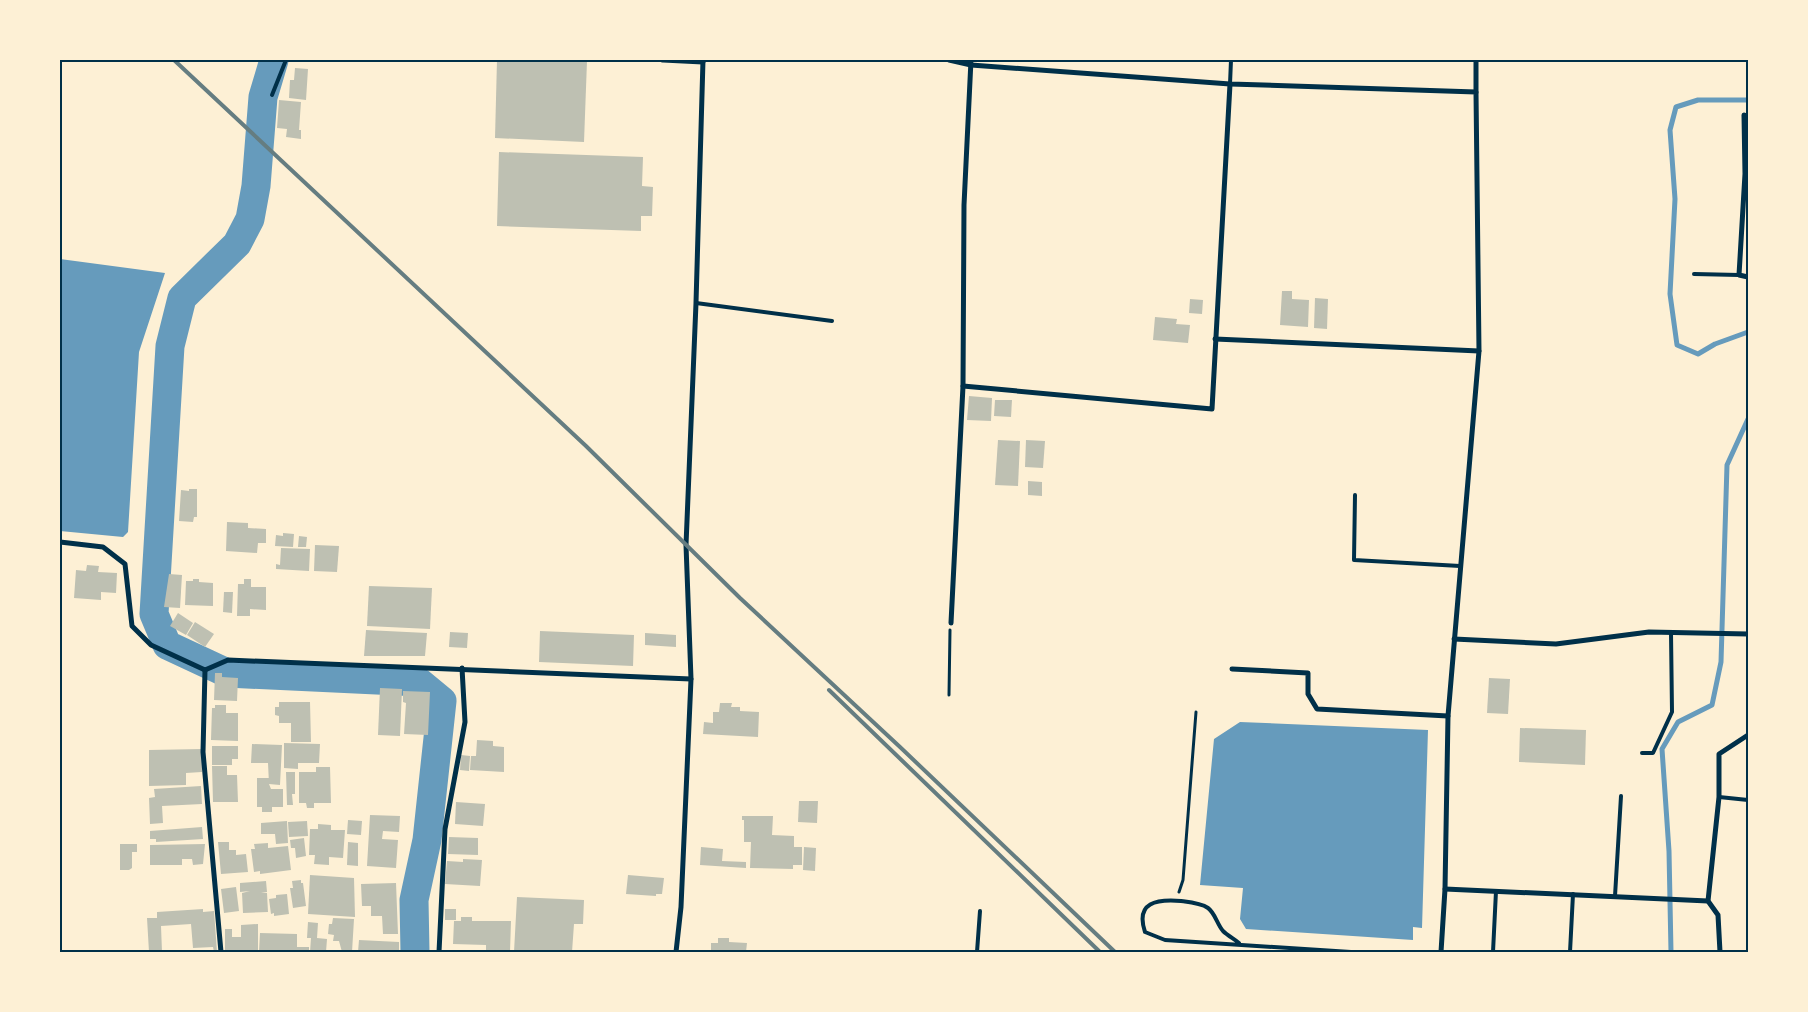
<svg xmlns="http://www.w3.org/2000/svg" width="1808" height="1012" viewBox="0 0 1808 1012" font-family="'PT Sans',sans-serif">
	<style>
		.water { fill: #669bbc }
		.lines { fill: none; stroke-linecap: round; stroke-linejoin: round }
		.stream { stroke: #669bbc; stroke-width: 5 }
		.river { stroke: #669bbc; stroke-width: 29 }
		.building { fill: #bec0b2 }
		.path { stroke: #003049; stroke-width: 3 }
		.service { stroke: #003049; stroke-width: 4 }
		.minor { stroke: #003049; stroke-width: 5 }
		.rail { stroke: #657d81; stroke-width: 4 }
		.neatline { fill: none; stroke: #003049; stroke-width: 2 }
	</style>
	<rect width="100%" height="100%" fill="#fdf0d5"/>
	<g class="water">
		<polygon points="60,259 165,273 139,352 128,532 123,537 60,531"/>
		<polygon points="1240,722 1428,730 1422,928 1413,927 1413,940 1246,929 1240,919 1243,888 1200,885 1214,739"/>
	</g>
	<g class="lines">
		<g class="stream">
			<polyline points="1748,100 1698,100 1676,107 1670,130 1675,199 1670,294 1677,345 1698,354 1715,344 1748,332"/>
			<polyline points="1671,952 1669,851 1662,749 1678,722 1712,705 1721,662 1727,465 1748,419"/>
		</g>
		<polyline class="river" points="274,60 263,97 256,186 250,219 237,244 182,298 170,346 154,614 167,645 227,673 419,682 442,701 427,840 414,900 415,952"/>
	</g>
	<g class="building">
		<polygon points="497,60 587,61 584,142 495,138"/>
		<polygon points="295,68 308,69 306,100 289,98 290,80 294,80"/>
		<polygon points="279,100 301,102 299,130 301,130 301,139 286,137 287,129 277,128"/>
		<polygon points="499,152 643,157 642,186 653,187 652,216 641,216 641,231 497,226"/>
		<polygon points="1282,291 1292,291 1292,299 1309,300 1308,327 1280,325"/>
		<polygon points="1315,298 1328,299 1327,329 1314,328"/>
		<polygon points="1190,299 1203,300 1202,314 1189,313"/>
		<polygon points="1155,317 1177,319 1176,324 1190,325 1188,343 1153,340"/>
		<polygon points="969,396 992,398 991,421 967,420"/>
		<polygon points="995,400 1012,400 1011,417 994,416"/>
		<polygon points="998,440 1020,441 1018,486 995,485"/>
		<polygon points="1026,440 1045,441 1043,468 1025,467"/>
		<polygon points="1028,481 1042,482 1042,496 1028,495"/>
		<polygon points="189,489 197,489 197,517 194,517 193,522 179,521 181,490 189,491"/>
		<polygon points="227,522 248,523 248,528 266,529 266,543 258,543 257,553 226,551"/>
		<polygon points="283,533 294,534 293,547 275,546 276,535 283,536"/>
		<polygon points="299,536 307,537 306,547 298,547"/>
		<polygon points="315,545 339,546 337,572 314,571"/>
		<polygon points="281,548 310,549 309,571 276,569 276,564 280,565"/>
		<polygon points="87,565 99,566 98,572 117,573 116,593 101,592 101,600 74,598 76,570 86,571"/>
		<polygon points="169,574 182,575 180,608 164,607"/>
		<polygon points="193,579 199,579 199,582 213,583 213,606 185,605 186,581 193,581"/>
		<polygon points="244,579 251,579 251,587 266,587 266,610 250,609 250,616 237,616 238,584 244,584"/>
		<polygon points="369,586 432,588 430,629 367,626"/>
		<polygon points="224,592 233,592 232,613 223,612"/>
		<polygon points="178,613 193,623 186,635 170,626"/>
		<polygon points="195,622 214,634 205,647 187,635"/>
		<polygon points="366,630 427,633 425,656 364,656"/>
		<polygon points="540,631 634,635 633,666 539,662"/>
		<polygon points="450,632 468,633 467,648 449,647"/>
		<polygon points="645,633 676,635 676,647 645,645"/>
		<polygon points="215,673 222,673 222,677 238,678 237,701 214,700"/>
		<polygon points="1489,678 1510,679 1508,714 1487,713"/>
		<polygon points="380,688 402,689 400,736 378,735"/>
		<polygon points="403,691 430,692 428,735 404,734 406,703 403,702"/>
		<polygon points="279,702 310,702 311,742 291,742 291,723 279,723 279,716 275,715 275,707 279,707"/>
		<polygon points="720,703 732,703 731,707 740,707 740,711 759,712 758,737 703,734 704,722 713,723 713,712 719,712"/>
		<polygon points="215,705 226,705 226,713 238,713 238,741 211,740 212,708 215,708"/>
		<polygon points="1520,728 1586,730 1585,765 1519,762"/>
		<polygon points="477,740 493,741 493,746 504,747 504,772 470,770 471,756 476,756"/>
		<polygon points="284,743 320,744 319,763 298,763 298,769 284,768"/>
		<polygon points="252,744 282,745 280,785 269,784 268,763 251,763"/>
		<polygon points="212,746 238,746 238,759 232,759 232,765 212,765"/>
		<polygon points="202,749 202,772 186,773 186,785 149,786 149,750"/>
		<polygon points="461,755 470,756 469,771 460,770"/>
		<polygon points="212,766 227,766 227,775 237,775 238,802 213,802"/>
		<polygon points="316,767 330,767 331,803 314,803 314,808 307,808 306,803 299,803 299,772 316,772"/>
		<polygon points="286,772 295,772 295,794 292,794 293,805 287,805"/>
		<polygon points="257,778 269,778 269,789 269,784 271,789 283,789 283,807 272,807 272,812 262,812 262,807 257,807"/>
		<polygon points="201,786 202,804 162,806 163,823 150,824 149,798 155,797 154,789"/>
		<polygon points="799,801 818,801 817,823 798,822"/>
		<polygon points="456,802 485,804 483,826 455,824"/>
		<polygon points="370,815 400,816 399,832 383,831 382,839 398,840 396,868 367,866"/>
		<polygon points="742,816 773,816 772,835 794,836 794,847 802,847 802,865 793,865 793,869 750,868 751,842 744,842 744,820 742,820"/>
		<polygon points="348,820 362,821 361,835 347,834"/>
		<polygon points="287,821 288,843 276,844 275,834 261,834 261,823"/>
		<polygon points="307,821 308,836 289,837 288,822"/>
		<polygon points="318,824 331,825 331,830 345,830 343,858 329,857 329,865 314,864 315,855 309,855 310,829 318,829"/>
		<polygon points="202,827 203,839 156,842 156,839 150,839 150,831"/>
		<polygon points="449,837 478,838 478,855 448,854"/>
		<polygon points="304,838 306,856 296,858 295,848 291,848 290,840"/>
		<polygon points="218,842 229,842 229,850 236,850 236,855 246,854 248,872 221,874"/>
		<polygon points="348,842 358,843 358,866 347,865"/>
		<polygon points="268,843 268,848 288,846 291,870 260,874 260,871 254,872 251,849 255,849 254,844"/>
		<polygon points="120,844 137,844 137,852 132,852 132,868 129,870 120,870"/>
		<polygon points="205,844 203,864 193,865 192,859 182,859 182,865 150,865 150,845"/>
		<polygon points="701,847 723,849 722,861 746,862 746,868 700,865"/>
		<polygon points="804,847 816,848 815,871 803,870"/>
		<polygon points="463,859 482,860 480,886 445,884 447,861 463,862"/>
		<polygon points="310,875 354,878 355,917 308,914"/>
		<polygon points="628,875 664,878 662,894 656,894 656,896 626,894"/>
		<polygon points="301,880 301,883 303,883 306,906 293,908 290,888 293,888 292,881"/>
		<polygon points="266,881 267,892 261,893 267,893 268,912 243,913 242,893 250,891 240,892 240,883"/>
		<polygon points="396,883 398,934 383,934 382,916 371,916 371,906 362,906 361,884"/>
		<polygon points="236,887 239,911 224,913 221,889"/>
		<polygon points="287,894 289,914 274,916 274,913 271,914 269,899 276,898 276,895"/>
		<polygon points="517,897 584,900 583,924 574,924 572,952 514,952"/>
		<polygon points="203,909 203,912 214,911 217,952 214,952 213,947 193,948 191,924 161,926 162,952 149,952 147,918 157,918 157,912"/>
		<rect x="445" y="909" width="11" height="11"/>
		<polygon points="461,917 472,917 472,921 511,921 510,952 486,952 486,945 453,944 454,921 461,921"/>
		<polygon points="333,918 354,919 352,952 342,952 339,941 333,941 334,935 328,934 329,924 332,924"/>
		<polygon points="308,922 318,923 317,938 327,939 326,952 310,952 311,938 307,938"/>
		<polygon points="258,924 258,952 225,952 225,929 232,929 232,937 241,937 241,925"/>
		<polygon points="260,933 297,934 297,947 309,947 309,952 259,952"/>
		<polygon points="718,938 729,938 729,942 747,943 746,952 711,952 711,943 718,943"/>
		<polygon points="359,940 399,942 399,952 358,952"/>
	</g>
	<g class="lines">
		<g class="path">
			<polyline points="949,695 950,630"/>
			<polyline points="1179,892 1183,880 1196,712"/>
		</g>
		<g class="service">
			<polyline points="1230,84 1231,60"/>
			<polyline points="272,95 286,60"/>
			<polyline points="1694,274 1739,275"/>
			<polyline points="696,303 832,321"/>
			<polyline points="1355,495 1354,560 1460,566"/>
			<polyline points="1642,753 1653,753 1672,712 1671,633"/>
			<polyline points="1719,797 1748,800"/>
			<polyline points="1615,896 1621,796"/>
			<path d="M1239,943c-5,-4 -12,-8 -16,-12 -6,-7 -8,-18 -15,-23 -7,-5 -19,-6 -27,-7 -24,-2 -46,1 -36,31l20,8 186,12"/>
			<polyline points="977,952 980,911"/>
			<polyline points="1493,952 1496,891"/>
			<polyline points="1570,952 1573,894"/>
		</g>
		<g class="minor">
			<polyline points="663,60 703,62"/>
			<polyline points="949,60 971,65 1230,84 1476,92 1479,351 1448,716 1445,889 1441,952"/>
			<polyline points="1476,92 1476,60"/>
			<polyline points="1744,115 1745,174 1739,275 1748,277"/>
			<polyline points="1215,339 1479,351"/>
			<polyline points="963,386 1212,409 1230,84"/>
			<polyline points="60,542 103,547 125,564 132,626 151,645 205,670 228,660 691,679"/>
			<polyline points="951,623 963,386 964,205 971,60"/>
			<polyline points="1454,639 1556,644 1649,632 1748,634"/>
			<polyline points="1232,669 1308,673 1308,694 1317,709 1448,716"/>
			<polyline points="205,670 203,752 221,952"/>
			<polyline points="1445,889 1708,901"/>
			<polyline points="439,952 445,829 465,722 462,668"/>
			<polyline points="676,952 681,907 691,679 686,545 696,303 703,60"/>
			<polyline points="1720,952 1718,915 1708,901 1719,797 1719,754 1748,735"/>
		</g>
		<g class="rail">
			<polyline points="174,60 586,446 740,598 900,747 1115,952"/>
			<polyline points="829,690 1100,952"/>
		</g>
	</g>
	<rect width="1808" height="1012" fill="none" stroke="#fdf0d5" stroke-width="122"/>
	<rect x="61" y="61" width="1686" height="890" class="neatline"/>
</svg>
